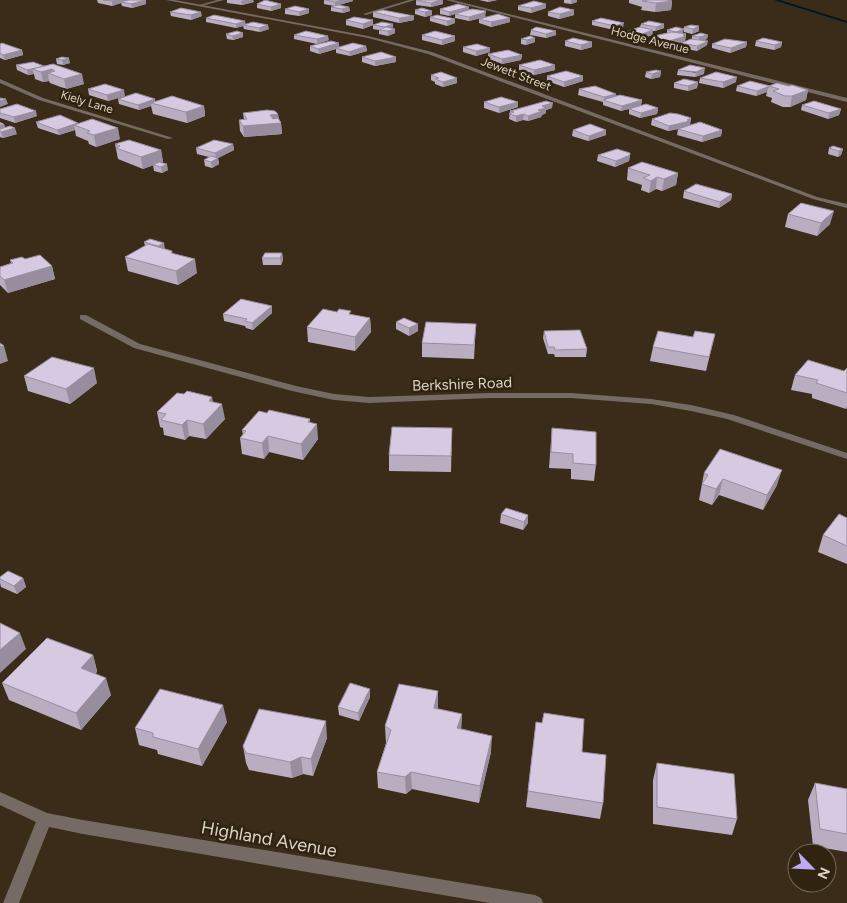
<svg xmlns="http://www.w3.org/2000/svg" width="847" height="903" viewBox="0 0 847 903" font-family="Figtree,sans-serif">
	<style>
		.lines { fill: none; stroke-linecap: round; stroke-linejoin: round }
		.stream { fill: #001723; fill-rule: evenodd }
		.minor { fill: #766b64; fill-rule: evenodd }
		.tertiary { fill: #766b64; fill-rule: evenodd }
		.wall { fill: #baadc2 }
		.shaded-wall { fill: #978d9e }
		.building { fill: #d8c9e2; stroke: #978d9e }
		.labels { text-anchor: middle; stroke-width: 5; stroke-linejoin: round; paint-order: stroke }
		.far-street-label { font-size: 12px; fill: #dcd3c7; stroke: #30230f }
		.street-label { font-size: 15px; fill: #dcd3c7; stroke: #30230f }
		.near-street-label { font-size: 18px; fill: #dcd3c7; stroke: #30230f }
	</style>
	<rect width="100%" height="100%" fill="#3a2c19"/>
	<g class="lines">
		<polygon class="stream" points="774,0 780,0 847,21 847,23"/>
		<g class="minor">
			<polygon points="217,0 224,0 201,6 199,5"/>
			<polygon points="409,0 415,0 366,15 363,14"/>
			<polygon points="446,0 453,0 847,98 847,102"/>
			<polygon points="0,79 43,98 173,138 168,139 39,100 0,83"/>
			<polygon points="80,315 86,315 140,344 296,386 334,394 369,397 490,393 571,393 651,399 691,405 734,415 847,453 847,459 727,419 691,411 651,404 571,398 490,398 369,403 334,400 292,391 134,348 80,319"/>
			<polygon points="0,792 47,813 83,820 535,895 541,898 543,903 490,903 83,834 49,827 19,903 3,903 36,822 0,805"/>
		</g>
		<polygon class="tertiary" points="166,0 175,0 368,36 432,52 817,197 847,204 847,208 813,199 428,54 368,38"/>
	</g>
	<g class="wall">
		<polygon points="97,0 146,0 146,4 132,8 122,6 121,3 112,6 98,3"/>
		<polygon points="227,0 253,0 254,2 242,5 227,3"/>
		<polygon points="324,0 353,0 353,1 339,5 349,7 350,11 343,13 331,11 331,7 334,6 324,4"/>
		<polygon points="416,0 443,4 431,7 416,5"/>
		<polygon points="479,0 497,0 488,2"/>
		<polygon points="564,0 577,0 577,2 571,4 564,3"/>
		<polygon points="629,0 667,0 672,1 671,10 655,12 641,10 642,7 629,3"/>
		<polygon points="257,4 281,4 281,8 271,11 257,8"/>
		<polygon points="518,6 546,8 531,13 518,10"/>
		<polygon points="285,9 309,13 299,16 285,14"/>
		<polygon points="440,9 469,10 486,16 485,17 469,21 455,18 455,14 449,16 440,14"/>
		<polygon points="415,10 432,11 432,15 425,17 415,14"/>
		<polygon points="574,10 574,15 559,19 548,16 548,12"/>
		<polygon points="170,12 202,16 191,20 171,16"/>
		<polygon points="373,12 414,16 414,20 399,23 373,17"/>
		<polygon points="430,17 455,19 455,23 447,26 430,21"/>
		<polygon points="206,18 245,24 269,29 260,32 244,29 243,26 236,28 206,22"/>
		<polygon points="479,19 510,22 491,27 479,23"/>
		<polygon points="346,20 373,20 373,25 363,29 346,25"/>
		<polygon points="592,21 623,27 614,30 592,25"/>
		<polygon points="641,24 664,24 664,28 655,31 653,31 652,35 641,39 628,36 628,31 640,27"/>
		<polygon points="373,25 395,29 395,33 388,36 379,34 379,30 373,29"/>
		<polygon points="691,25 699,31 692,34 684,32 684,27"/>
		<polygon points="531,30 556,31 556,35 546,38 530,35"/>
		<polygon points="667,30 686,34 685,41 668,46 654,43 654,36 667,33"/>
		<polygon points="243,33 243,37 233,40 227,39 226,34"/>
		<polygon points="294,35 329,40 317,44 294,39"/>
		<polygon points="422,35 455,41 442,45 422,40"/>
		<polygon points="708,35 707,39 704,40 707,45 697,51 680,48 681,43 692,39 692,36"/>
		<polygon points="521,39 535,42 526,45 521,44"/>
		<polygon points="565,41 592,47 581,50 565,46"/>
		<polygon points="756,41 782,42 781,47 774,50 755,46"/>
		<polygon points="747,42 746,47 730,53 712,48 712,44"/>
		<polygon points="0,44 22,50 23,55 5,60 0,58"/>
		<polygon points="310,46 339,47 366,46 367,51 350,56 336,53 336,49 319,54 310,51"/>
		<polygon points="463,47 490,48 490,52 476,56 463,52"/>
		<polygon points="488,54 522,55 521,60 502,64 488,59"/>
		<polygon points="62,57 70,63 63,65 57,64 56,59"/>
		<polygon points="362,57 396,57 396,62 375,66 362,62"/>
		<polygon points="53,64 84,84 66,89 50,83 49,81 43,82 35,79 34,74 28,75 17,70 16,65 44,66"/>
		<polygon points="519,65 555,70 534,75 519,70"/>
		<polygon points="678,70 704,74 695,77 677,75"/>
		<polygon points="661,71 660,77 651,79 645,77 646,72"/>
		<polygon points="431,75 457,78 457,83 443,87 435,84 435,82 431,80"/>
		<polygon points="547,76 583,76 583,81 564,87 547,81"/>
		<polygon points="700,78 736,82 723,88 699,83"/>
		<polygon points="698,82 697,88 688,91 674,88 674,83"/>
		<polygon points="770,85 808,90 806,100 790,107 783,107 771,102 772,98 766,96 767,92 756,96 736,91 737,86"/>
		<polygon points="88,89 125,96 108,101 89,95"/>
		<polygon points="579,89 642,100 641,105 658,108 657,114 640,118 629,114 629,109 621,111 603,105 603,102 578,95"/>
		<polygon points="118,99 204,106 205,116 187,123 153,114 151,106 139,110 119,104"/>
		<polygon points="484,102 518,102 518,107 499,113 484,108"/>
		<polygon points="802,105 841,109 839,115 828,119 801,110"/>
		<polygon points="552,108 546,110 546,113 542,115 541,117 528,121 523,120 516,122 509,119 510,111"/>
		<polygon points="0,109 37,116 15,123 0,118"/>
		<polygon points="243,113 278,114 279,119 281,123 282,134 244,137 240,131 239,120 244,120"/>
		<polygon points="691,118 690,126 722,130 721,136 702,142 677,135 678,129 668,131 651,125 652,119"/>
		<polygon points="0,122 4,124 5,127 17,134 3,138 0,137"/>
		<polygon points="36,122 78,123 120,139 96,147 89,144 88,141 76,136 75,130 59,135 38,128"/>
		<polygon points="573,130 606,135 588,141 572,136"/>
		<polygon points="115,144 161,150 163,162 160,163 168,170 162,173 154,171 153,165 143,169 118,159"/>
		<polygon points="233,144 234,150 218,158 219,164 212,168 205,166 204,160 209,157 197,154 196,148"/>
		<polygon points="829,148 843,149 841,155 838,157 828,154"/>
		<polygon points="598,155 630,155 629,161 615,167 597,161"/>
		<polygon points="628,168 678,173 676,185 662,191 656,189 649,193 641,190 642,185 627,180"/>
		<polygon points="684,191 732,194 731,200 719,208 683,198"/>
		<polygon points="788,214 830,224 817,236 785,227"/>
		<polygon points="150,239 165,249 172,251 173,254 197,273 178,285 128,271 125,257 145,246 144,242"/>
		<polygon points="282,253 283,260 281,265 263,265 262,258"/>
		<polygon points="25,259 52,266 55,279 8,293 0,285 0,267 11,263 10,260"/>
		<polygon points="272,313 253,330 246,328 245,326 224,321 223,314"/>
		<polygon points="351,315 370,318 371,332 355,351 308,342 307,327"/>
		<polygon points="396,322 418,331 409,336 396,329"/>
		<polygon points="476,324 474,359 422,357 422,343"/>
		<polygon points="544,331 587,349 586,357 555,357 554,354 548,354 543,338"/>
		<polygon points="715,334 706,371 650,361 653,347 693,337"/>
		<polygon points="847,368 847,407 846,409 812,398 812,394 791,390 795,375 844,371"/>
		<polygon points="24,376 97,383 70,404 28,391"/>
		<polygon points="213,402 225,419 206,439 189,436 185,440 164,435 163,428 160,427 157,412"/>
		<polygon points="267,413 310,419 310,423 318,439 303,460 269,452 264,459 242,454 240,438 243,435 242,430"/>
		<polygon points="452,428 451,472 389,471 389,455"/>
		<polygon points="552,428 596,465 594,481 571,479 571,469 549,468"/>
		<polygon points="704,473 777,485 763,510 719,495 712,505 699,500"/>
		<polygon points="501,514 528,523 523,530 500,523"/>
		<polygon points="847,518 847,564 818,552 823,535"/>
		<polygon points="0,577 23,578 26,587 17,594 1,587 0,583"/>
		<polygon points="93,655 97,671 96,674 111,695 81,730 9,700 2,683"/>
		<polygon points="370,697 359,721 339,715 338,707"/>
		<polygon points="438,709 462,714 461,729 491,752 479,803 412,789 406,794 378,788 377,772 386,743 385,726"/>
		<polygon points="227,722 202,766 158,754 157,750 139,745 135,728"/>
		<polygon points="536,722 542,723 582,752 603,803 600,819 526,807"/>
		<polygon points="327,738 313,776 303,774 292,778 249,770 246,763 243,746"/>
		<polygon points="657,763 737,819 732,835 653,824 653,780"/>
		<polygon points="815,783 847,789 847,852 813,846 808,800"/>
	</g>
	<g class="shaded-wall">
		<polygon points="116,0 127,0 127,1 121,2 121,3 112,6 112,1"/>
		<polygon points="146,0 146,4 132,8 131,4"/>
		<polygon points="244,0 253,0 254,2 242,5 241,1"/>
		<polygon points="342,0 353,0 353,1 335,6 335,2"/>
		<polygon points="441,0 443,0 443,4 431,7 431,3"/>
		<polygon points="488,0 497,0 488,2"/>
		<polygon points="571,0 577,0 577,2 571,4"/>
		<polygon points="672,1 671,10 655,12 656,3"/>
		<polygon points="281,4 281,8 271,11 271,7"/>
		<polygon points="546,4 546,8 531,13 531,8"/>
		<polygon points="349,7 350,11 343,13 342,9"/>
		<polygon points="469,7 469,11 455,14 449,16 449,12"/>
		<polygon points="309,9 309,13 299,16 299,12"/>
		<polygon points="574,10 574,15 559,19 560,14"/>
		<polygon points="432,11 432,15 425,17 425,12"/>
		<polygon points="486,11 485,17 469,21 469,17"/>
		<polygon points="201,12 202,16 191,20 191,15"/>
		<polygon points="414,16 414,20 399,23 399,18"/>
		<polygon points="510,18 510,22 491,27 491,22"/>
		<polygon points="455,19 455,23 447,26 447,21"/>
		<polygon points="373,20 373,25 363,29 363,24"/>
		<polygon points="245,21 246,25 243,25 243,26 236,28 236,24"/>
		<polygon points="624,23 623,27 614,30 615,26"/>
		<polygon points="393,24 393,28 385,27"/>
		<polygon points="664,24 664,28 655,31 656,27"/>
		<polygon points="268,25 269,29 260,32 259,28"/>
		<polygon points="699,26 699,31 692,34 693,29"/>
		<polygon points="395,29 395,33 388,36 388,31"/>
		<polygon points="684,29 683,33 675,36 676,32"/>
		<polygon points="653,30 652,35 641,39 642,34"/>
		<polygon points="556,31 556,35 546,38 546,34"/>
		<polygon points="243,33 243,37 233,40 232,36"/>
		<polygon points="686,34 685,41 668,46 669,41"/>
		<polygon points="708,35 707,39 699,42 699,37"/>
		<polygon points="328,36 329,40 317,44 317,39"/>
		<polygon points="455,36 455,41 442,45 442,40"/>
		<polygon points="535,38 535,42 526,45 527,40"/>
		<polygon points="708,41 707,45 697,51 697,46"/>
		<polygon points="592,42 592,47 581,50 581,45"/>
		<polygon points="747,42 746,47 730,53 731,48"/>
		<polygon points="782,42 781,47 774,50 775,45"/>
		<polygon points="339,43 339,48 336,48 336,49 319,54 318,49"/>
		<polygon points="366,46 367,51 350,56 349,52"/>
		<polygon points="490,48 490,52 476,56 476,51"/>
		<polygon points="22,50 23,55 5,60 3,55"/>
		<polygon points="522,55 521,60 502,64 502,59"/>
		<polygon points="396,57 396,62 375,66 375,61"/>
		<polygon points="69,58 70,63 63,65 62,60"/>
		<polygon points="555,65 555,70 534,75 534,70"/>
		<polygon points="44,66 32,69 34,74 28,75 27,70"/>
		<polygon points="705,68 704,74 695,77 696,72"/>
		<polygon points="52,69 53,75 48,73 49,81 43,82 41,72"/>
		<polygon points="661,71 660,77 651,79 652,74"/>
		<polygon points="82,74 84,84 66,89 64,79"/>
		<polygon points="583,76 583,81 564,87 564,82"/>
		<polygon points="737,77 736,82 723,88 723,82"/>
		<polygon points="457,78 457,83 443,87 443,82"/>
		<polygon points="698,82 697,88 688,91 688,86"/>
		<polygon points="769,86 767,92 756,96 757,91"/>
		<polygon points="124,90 125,96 108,101 107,95"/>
		<polygon points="808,90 806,100 790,107 792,96"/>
		<polygon points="616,94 615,99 604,100 604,97"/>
		<polygon points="6,99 8,104 0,107 0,101"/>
		<polygon points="155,99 156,104 151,103 151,106 139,110 138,105"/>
		<polygon points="642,100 641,105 621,111 622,106"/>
		<polygon points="518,102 518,107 499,113 499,107"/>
		<polygon points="553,103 552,108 546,110 546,113 542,115 541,117 528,121 528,116 538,110 542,106"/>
		<polygon points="204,106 205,116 187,123 186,112"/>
		<polygon points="658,108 657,114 640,118 641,113"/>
		<polygon points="841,109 839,115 828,119 829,113"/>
		<polygon points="36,111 37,116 15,123 14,117"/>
		<polygon points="278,114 279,123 281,123 282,134 244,137 243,126 270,115"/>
		<polygon points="524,114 523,120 516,122 516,116"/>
		<polygon points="691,118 689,127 668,131 669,126"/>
		<polygon points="78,123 74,125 75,130 59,135 57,130"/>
		<polygon points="4,124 5,130 0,131 0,125"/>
		<polygon points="15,128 17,134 3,138 1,132"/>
		<polygon points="118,128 120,139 96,147 94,135"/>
		<polygon points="606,130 606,135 588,141 589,136"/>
		<polygon points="722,130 721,136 702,142 703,136"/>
		<polygon points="233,144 234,150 216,159 215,153"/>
		<polygon points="843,149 841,155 838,157 839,151"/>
		<polygon points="161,150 163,162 143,169 141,157"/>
		<polygon points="630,155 629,161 615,167 616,161"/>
		<polygon points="218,158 219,164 212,168 211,162"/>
		<polygon points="167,164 168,170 162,173 161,167"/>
		<polygon points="678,173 676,185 662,191 664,179"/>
		<polygon points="657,177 656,189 649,193 651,181"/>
		<polygon points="732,194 731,200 719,208 720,202"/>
		<polygon points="834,211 830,224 817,236 821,223"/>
		<polygon points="164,243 165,249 159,253 158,246"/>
		<polygon points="282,253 283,260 281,265 280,258"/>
		<polygon points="195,259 197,273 178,285 176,271"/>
		<polygon points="52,266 55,279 8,293 4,280"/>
		<polygon points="272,306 272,313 253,330 252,323"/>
		<polygon points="370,318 371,332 355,351 355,337"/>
		<polygon points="418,324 418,331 409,336 409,328"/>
		<polygon points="4,346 8,361 0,364 0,347"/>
		<polygon points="94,368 97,383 70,404 66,389"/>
		<polygon points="212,397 215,412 222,404 225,419 206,439 203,424 209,401"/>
		<polygon points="310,419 311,432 317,424 318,439 303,460 301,444 308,422"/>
		<polygon points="187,420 189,436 185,440 182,425"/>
		<polygon points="268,436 269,452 264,459 262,443"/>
		<polygon points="782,470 777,485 763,510 767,495"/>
		<polygon points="723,479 719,495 712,505 716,489"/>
		<polygon points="528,515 528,523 523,530 524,522"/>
		<polygon points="23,578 26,587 17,594 14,586"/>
		<polygon points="20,633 26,649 0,673 0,650"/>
		<polygon points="93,655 97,671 86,684 81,668"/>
		<polygon points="106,678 111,695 81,730 76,713"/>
		<polygon points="370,689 370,697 359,721 358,713"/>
		<polygon points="438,691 438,708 433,725 434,708"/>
		<polygon points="223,705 227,722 202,766 198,749"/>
		<polygon points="462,714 461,731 457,728"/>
		<polygon points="326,721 327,738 313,776 311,759"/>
		<polygon points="492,736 491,752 479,803 480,786"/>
		<polygon points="301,757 303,774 292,778 290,762"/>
		<polygon points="411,772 412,789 406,794 405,777"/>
	</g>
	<g class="building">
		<polygon points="103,0 116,0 112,1"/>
		<polygon points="129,0 145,0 131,4 121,2"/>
		<polygon points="265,0 281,4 271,7 257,4"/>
		<polygon points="325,0 342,0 335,2"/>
		<polygon points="416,0 441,0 431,3"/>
		<polygon points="645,0 667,0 672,1 656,3 642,1 647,1"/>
		<polygon points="534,1 546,4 531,8 518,6"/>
		<polygon points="458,4 469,7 449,12 440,9"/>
		<polygon points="338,5 349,7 342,9 331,7"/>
		<polygon points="295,6 309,9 299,12 285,9"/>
		<polygon points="560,7 574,10 560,14 548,12"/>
		<polygon points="181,8 201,12 191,15 170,12"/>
		<polygon points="422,8 432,11 425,12 415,10"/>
		<polygon points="472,9 486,11 484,12 486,12 469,17 455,14"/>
		<polygon points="383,10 414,16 399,18 373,12"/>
		<polygon points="498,14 510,18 491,22 479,19"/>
		<polygon points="214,15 245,21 236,24 206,18"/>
		<polygon points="437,15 455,19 447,21 430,17"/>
		<polygon points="354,17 373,20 363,24 346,20"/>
		<polygon points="601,18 624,23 615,26 592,21"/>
		<polygon points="649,21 664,24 656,27 641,24"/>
		<polygon points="253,22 268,25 259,28 243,25"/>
		<polygon points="382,22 393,24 385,27 373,25"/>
		<polygon points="691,25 699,26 693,29 684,27"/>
		<polygon points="386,27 395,29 388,31 379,30"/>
		<polygon points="536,27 556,31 546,34 531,30"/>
		<polygon points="640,27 653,30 642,34 628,31"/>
		<polygon points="676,27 684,29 676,32 667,30"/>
		<polygon points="237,31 243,33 232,36 226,34"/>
		<polygon points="306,31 328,36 317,39 294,35"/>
		<polygon points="435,31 455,36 442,40 422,35"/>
		<polygon points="672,32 686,34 683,35 686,36 669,41 655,38 659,37 654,36"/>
		<polygon points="701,33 708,35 699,37 692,36"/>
		<polygon points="530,36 535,38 527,40 521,39"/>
		<polygon points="573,38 592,42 581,45 565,41"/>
		<polygon points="763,38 782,42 775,45 756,41"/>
		<polygon points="691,39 708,41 697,46 681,43"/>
		<polygon points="725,39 747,42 731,48 712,44"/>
		<polygon points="331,41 339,43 318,49 310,46"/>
		<polygon points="2,43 22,50 3,55 0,53 0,44"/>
		<polygon points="353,43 366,46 349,52 336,48"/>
		<polygon points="477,44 490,48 476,51 463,47"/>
		<polygon points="508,50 522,55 502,59 488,54"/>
		<polygon points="381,52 396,57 375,61 362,57"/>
		<polygon points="62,57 69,58 62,60 56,59"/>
		<polygon points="540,60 555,65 534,70 519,65"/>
		<polygon points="33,62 44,66 27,70 16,65"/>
		<polygon points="53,64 82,74 64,79 48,73 55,71 52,69 41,72 32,69"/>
		<polygon points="690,65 705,68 696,72 678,70"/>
		<polygon points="656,70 661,71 652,74 646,72"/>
		<polygon points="566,71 583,76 564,82 547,76"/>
		<polygon points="441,72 457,78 443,82 435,79 439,78 431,75"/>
		<polygon points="716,72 737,77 723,82 700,78"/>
		<polygon points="684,79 698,82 688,86 674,83"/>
		<polygon points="750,81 770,86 757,91 737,86"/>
		<polygon points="777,83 789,86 792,85 808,90 792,96 785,96 773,91 779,89 769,86"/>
		<polygon points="105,84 124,90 107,95 88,89"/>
		<polygon points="595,86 616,94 604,97 579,89"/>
		<polygon points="136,93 155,99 138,105 118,99"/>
		<polygon points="620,95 642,100 622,106 603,100"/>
		<polygon points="172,96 204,106 186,112 151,103"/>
		<polygon points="501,97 518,102 499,107 484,102"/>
		<polygon points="0,98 6,99 0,101"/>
		<polygon points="546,101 553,103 542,106 546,108 538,110 542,111 528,116 524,114 516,116 509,114 514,112 510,111"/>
		<polygon points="814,101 841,109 829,113 802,105"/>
		<polygon points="17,104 36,111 14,117 0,113 0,109"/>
		<polygon points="646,104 658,108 641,113 629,109"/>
		<polygon points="267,110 275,111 278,114 270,115 273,119 278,118 281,123 243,126 239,120 247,119 243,113"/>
		<polygon points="670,113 678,114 691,118 687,120 690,121 669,126 652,119"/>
		<polygon points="60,115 78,123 57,130 36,122"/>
		<polygon points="92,119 118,128 94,135 87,133 90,131 74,125"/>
		<polygon points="700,122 722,130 703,136 678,129"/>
		<polygon points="590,124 606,130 589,136 573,130"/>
		<polygon points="10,126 15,128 1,132 0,132 0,129"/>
		<polygon points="129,140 161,150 141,157 116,148 120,146 115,144"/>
		<polygon points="214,140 233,144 215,153 196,148"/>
		<polygon points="833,146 843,149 839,151 829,148"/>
		<polygon points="617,149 630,153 630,155 616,161 598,155"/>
		<polygon points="211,156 218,158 211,162 204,160"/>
		<polygon points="159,162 167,164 161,167 153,165"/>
		<polygon points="642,162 678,173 664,179 657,177 651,181 643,178 650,175 628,168"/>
		<polygon points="696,184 732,194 720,202 684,191"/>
		<polygon points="801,203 834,211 821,223 788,214"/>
		<polygon points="150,239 164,243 158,246 144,242"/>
		<polygon points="148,244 172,251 171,253 195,259 176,271 125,257"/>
		<polygon points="265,253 282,253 280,258 262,258"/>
		<polygon points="40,255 52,266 4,280 0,276 0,267 13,263 10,260 22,257 25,259"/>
		<polygon points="241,299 272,306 252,323 245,321 247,319 223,314"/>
		<polygon points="323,309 337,312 339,309 351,311 349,314 370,318 355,337 307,327"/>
		<polygon points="404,318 418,324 409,328 396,322"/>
		<polygon points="426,322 476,324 474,345 422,343"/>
		<polygon points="580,330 587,349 555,350 554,347 548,347 544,331"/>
		<polygon points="658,331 693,337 695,331 715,334 709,357 653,347"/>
		<polygon points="0,343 4,346 0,347"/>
		<polygon points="52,357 94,368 66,389 24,376"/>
		<polygon points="808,360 844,371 847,368 847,393 816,383 818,380 795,375"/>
		<polygon points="187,391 212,397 209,401 222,404 203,424 187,420 182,425 161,420 166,414 157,412 177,393 184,394"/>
		<polygon points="269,410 310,419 308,422 317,424 301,444 268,436 262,443 240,438 246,431 242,430 259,411 267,413"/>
		<polygon points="392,427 452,428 451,456 389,455"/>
		<polygon points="552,428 596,432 596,465 573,463 573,454 551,452"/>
		<polygon points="720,449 782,470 767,495 723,479 716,489 702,484 708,475 704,473"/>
		<polygon points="506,508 528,515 524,522 501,514"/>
		<polygon points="839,514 847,518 847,546 823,535"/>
		<polygon points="8,571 23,578 14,586 0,579 0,577"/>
		<polygon points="0,623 20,633 0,650"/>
		<polygon points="47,638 93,655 81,668 106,678 76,713 2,683"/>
		<polygon points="350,683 370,689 358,713 338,707"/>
		<polygon points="399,684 438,691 434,708 462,714 457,728 492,736 480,786 411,772 405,777 377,772 391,730 385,726"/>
		<polygon points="160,689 223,705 198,749 153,737 153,733 135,728"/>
		<polygon points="259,709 326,721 311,759 301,757 290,762 246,753 243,746"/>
		<polygon points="544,713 584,719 582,752 606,755 603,803 528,791 536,722 542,723"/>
		<polygon points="657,763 734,774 737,819 657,807"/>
		<polygon points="815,783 847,789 847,834 820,829"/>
	</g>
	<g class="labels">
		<g class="far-street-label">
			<text transform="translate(650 40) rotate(14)" y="4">Hodge Avenue</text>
			<text transform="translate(516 74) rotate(21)" y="4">Jewett Street</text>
			<text transform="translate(87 102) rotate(17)" y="4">Kiely Lane</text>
		</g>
		<g class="street-label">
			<text transform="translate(462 384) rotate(-2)" y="5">Berkshire Road</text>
		</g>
		<g class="near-street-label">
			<text transform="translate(269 839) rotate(10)" y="6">Highland Avenue</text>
		</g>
	</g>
	<g transform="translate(812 868) rotate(114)"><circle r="24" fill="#30230f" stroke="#756959"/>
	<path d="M0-4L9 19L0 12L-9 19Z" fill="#bfa9f4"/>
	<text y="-8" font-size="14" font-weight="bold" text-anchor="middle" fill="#dcd3c7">N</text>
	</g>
</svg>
